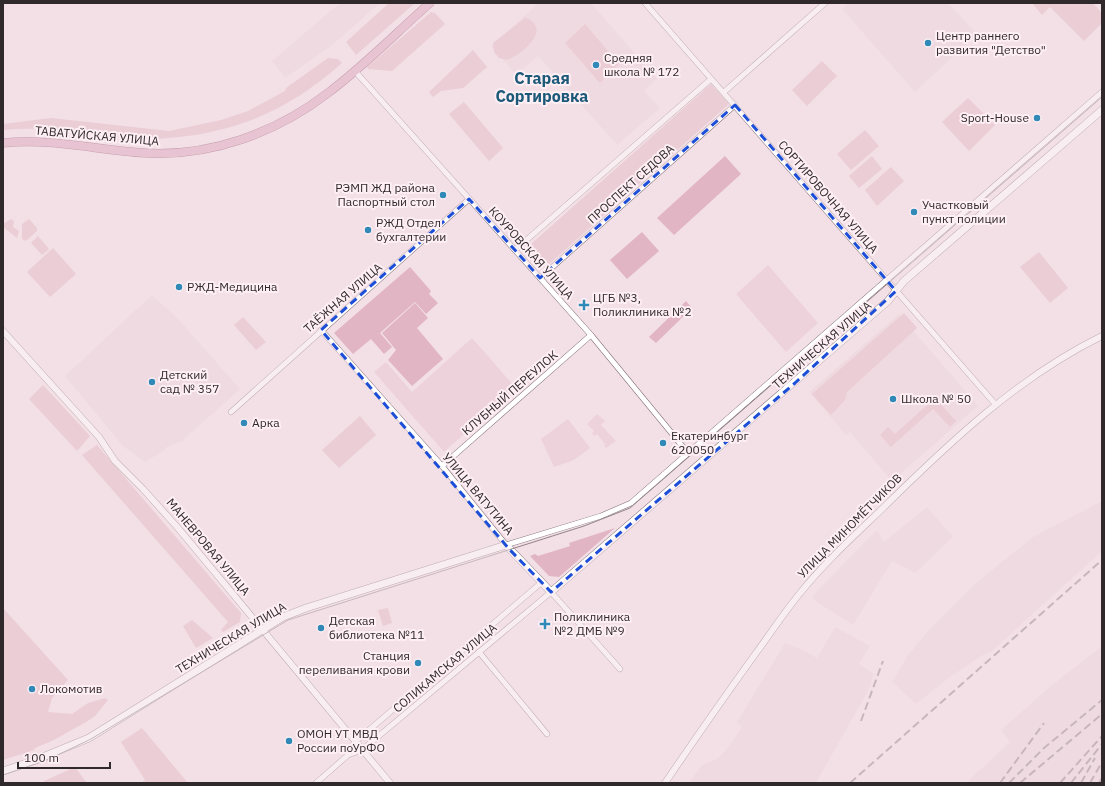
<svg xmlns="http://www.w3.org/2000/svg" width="1105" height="786" viewBox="0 0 1105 786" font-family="'IBM Plex Sans',sans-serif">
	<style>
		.built { fill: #eed2db }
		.green { fill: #e2b5c4 }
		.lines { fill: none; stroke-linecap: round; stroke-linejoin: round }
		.minor-casing { stroke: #817075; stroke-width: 6 }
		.tertiary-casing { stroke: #817075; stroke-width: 7 }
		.secondary-casing { stroke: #817075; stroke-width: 8 }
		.primary-casing { stroke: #91516a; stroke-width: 9 }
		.minor { stroke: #fff; stroke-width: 5 }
		.tertiary { stroke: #fff; stroke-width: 6 }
		.secondary { stroke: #fff; stroke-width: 7 }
		.primary { stroke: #dca3ba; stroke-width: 8 }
		.tram { stroke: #918489; stroke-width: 1 }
		.rail { stroke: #918489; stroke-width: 2; stroke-dasharray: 8 4; stroke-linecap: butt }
		.marked { fill: none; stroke: #1d4ed8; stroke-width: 3; stroke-dasharray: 8 5; stroke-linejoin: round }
		.poi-dot { fill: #3089b7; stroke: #feeff4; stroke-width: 1.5 }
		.labels { text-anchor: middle; stroke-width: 4; stroke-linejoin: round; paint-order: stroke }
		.poi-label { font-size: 12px; fill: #30292c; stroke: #feeff4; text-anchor: start }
		.street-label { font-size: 12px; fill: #30292c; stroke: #feeff4 }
		.district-label { font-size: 16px; font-weight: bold; fill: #1c5979; stroke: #feeff4 }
	</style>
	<rect width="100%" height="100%" fill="#f3e0e6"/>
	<g class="built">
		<polygon points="340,3 380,3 331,46 285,78 272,61"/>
		<polygon points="539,3 591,3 657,79 644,91 660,108 617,145 538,56 516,75 491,46"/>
		<polygon points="848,3 948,3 977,34 915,92 842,9"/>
		<polygon points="768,265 818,323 786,352 736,294"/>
		<polygon points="152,295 178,319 240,389 182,441 165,448 165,450 145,462 123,446 65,376"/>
		<polygon points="899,314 978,406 892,481 850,432 846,435 809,392"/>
		<polygon points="472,338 516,388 444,452 374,372 386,362 412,392"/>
		<polygon points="597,414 605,421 601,425 616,441 606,448 604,446 605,444 597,434 594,436 592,433 594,431 587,424"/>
		<polygon points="568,419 590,448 574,460 554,467 541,439"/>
		<polygon points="1102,501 1102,551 992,651 981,656 950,677 916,704 892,682 908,655 929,630 977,582 1033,537"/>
		<polygon points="927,507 953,537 915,573 892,561 853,625 815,601 812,596 877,530 884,542"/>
		<polygon points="835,627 870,646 859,664 874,674 868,691 816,783 689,783 702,765 717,759 726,750 742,727 737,722 785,643 803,650 817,658"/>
		<polygon points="1102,646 1102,783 966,783 1010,742 1001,730 1052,685"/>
	</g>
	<g class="green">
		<polygon points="389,3 415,3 356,55 346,42"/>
		<polygon points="1032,3 1093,3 1102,13 1102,23 1084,41 1050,7 1042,15"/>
		<polygon points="431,12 435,13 445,24 392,71 368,69 367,67"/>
		<path d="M525,18c5,1 7,3 10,7 8,11 -16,31 -26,34 -3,1 -6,0 -10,-1l-5,-6 -1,-9z"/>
		<polygon points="585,24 619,64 600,83 565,43"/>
		<polygon points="473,50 487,67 463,88 441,91 433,97 429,92"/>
		<path d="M328,58l10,1 4,4c-48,43 -98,67 -163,74 -13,1 -27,3 -39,2 -46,-4 -91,-14 -137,-9v-6l48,-6 118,13 52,-11 27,-9 37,-20 1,-3z"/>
		<polygon points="822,61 837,76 807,106 792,90"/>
		<polygon points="711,84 729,104 548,265 530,245"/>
		<polygon points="968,98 995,125 969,151 942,122"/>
		<polygon points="464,102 503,148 489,161 449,114"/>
		<polygon points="865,130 879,146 851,170 837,154"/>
		<polygon points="725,156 741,174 674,235 657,218"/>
		<polygon points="872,156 882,169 859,188 849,176"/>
		<polygon points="891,167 904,181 877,206 865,190"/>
		<polygon points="11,219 14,221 13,227 19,231 17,238 3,227 3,224"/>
		<polygon points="29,219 37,228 37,231 27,240 24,241 22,238 22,224"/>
		<polygon points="642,232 659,251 627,279 610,260"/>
		<polygon points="38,236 49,249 42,255 31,243"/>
		<polygon points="53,248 76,274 50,297 27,272"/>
		<polygon points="1039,252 1068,288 1050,303 1020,267"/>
		<polygon points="410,267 431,291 429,294 438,303 426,314 415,302 380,333 392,347 384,354 371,339 353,354 334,333"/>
		<polygon points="686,301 692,308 656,343 649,337"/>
		<polygon points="415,303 428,318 417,328 443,359 412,386 388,360 396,350 382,333"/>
		<polygon points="904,313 917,328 847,392 845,400 831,415 812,394"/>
		<polygon points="243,317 266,342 256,350 234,325"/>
		<polygon points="43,385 90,436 77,451 29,399"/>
		<polygon points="935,398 956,421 950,427 933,409 891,447 880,435 888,427 895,434"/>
		<polygon points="360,416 376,435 339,468 322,450"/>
		<polygon points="97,445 241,613 240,622 223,632 221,630 228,622 82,455"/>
		<polygon points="615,528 559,577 549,576 530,556 535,554 538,556 570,546 569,543"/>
		<polygon points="3,608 68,680 52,698 48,712 72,714 88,703 105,698 108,700 95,716 86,722 54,740 35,748 34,750 3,760"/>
		<polygon points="388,608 392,623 383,626 378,610"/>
		<polygon points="192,620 213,638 196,648 183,626"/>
		<polygon points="142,728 188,783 141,783 145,780 121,742"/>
		<polygon points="75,767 87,783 44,783 44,781"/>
	</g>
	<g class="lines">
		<g class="minor-casing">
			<g id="minor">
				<polyline points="645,3 996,405"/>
				<polyline points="354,70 591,335 688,453"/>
				<polyline points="724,92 825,3"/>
				<polyline points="515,250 711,79"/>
				<polyline points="540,278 735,105"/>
				<polyline points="321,330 442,466 506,545 601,516 631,503 1102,92"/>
				<polyline points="231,412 469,199"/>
				<polyline points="442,466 591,335"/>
				<polyline points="479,652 547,734"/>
				<polyline points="348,755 362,750 551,592 620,669"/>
				<polyline points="316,783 348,755 355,742 542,582"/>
			</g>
		</g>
		<g class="tertiary-casing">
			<g id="tertiary">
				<polyline points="3,331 99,437 115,461 143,489 178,528 390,783"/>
				<path d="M665,783c30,-44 60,-87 91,-130 15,-20 29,-42 45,-61 25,-31 54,-57 82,-84 66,-65 135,-131 219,-172"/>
			</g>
		</g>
		<g class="secondary-casing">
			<polyline id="secondary" points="3,771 33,761 89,738 283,617 306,608 506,545 551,592 888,301 904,281 1102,110"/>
		</g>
		<g class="primary-casing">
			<path id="primary" d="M3,143c48,-5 94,7 142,10 65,4 131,-20 183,-60 36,-27 68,-60 102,-90"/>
		</g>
		<use href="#minor" class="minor"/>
		<use href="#tertiary" class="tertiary"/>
		<use href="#secondary" class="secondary"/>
		<use href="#primary" class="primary"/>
		<polyline class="tram" points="3,775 47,760 91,739 288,620 584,526 630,508 1102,97"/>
		<g class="rail">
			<polyline points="861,721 883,661"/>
			<polyline points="850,783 1102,560"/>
			<polyline points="1000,783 1044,723"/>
			<polyline points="1009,783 1044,748 1102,700"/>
			<polyline points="1020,783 1102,714"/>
			<polyline points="1060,783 1102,736"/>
			<polyline points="1071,783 1102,744"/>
			<polyline points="1081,783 1095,758"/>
			<polyline points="1090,783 1102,762"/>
			<polyline points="1099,783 1102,778"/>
		</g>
	</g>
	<path d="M0 0H1105V786H0ZM735,105l161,186 -101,92 -244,209 -41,-42 -189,-220 148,-131 71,79z" fill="#f3e0e6" fill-opacity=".55" fill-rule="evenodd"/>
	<path class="marked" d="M735,105l161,186 -101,92 -244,209 -41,-42 -189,-220 148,-131 71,79z"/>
	<g class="poi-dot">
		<circle cx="928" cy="43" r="4"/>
		<circle cx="596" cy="65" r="4"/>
		<circle cx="1037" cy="118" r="4"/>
		<circle cx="443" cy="195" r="4"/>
		<circle cx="914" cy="212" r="4"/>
		<circle cx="368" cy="230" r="4"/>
		<circle cx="179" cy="287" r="4"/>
		<path d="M582 299h4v4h4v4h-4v4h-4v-4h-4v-4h4z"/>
		<circle cx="152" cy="382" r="4"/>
		<circle cx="893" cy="399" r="4"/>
		<circle cx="244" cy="423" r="4"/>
		<circle cx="663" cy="443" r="4"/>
		<path d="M543 618h4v4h4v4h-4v4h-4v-4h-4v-4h4z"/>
		<circle cx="321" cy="628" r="4"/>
		<circle cx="418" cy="663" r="4"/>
		<circle cx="32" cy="689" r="4"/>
		<circle cx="289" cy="741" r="4"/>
	</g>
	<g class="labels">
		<g class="poi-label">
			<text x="936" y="40">Центр раннего<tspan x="936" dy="14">развития "Детство"</tspan></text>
			<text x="604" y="62">Средняя<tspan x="604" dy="14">школа № 172</tspan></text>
			<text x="1029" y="122" text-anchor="end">Sport-House</text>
			<text x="435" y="192" text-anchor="end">РЭМП ЖД района<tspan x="435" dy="14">Паспортный стол</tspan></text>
			<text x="922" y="209">Участковый<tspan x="922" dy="14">пункт полиции</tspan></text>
			<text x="376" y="227">РЖД Отдел<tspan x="376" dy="14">бухгалтерии</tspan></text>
			<text x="187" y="291">РЖД-Медицина</text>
			<text x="593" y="302">ЦГБ №3,<tspan x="593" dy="14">Поликлиника №2</tspan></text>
			<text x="160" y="379">Детский<tspan x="160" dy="14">сад № 357</tspan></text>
			<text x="901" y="403">Школа № 50</text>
			<text x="252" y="427">Арка</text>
			<text x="671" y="440">Екатеринбург<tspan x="671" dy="14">620050</tspan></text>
			<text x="554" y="621">Поликлиника<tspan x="554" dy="14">№2 ДМБ №9</tspan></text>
			<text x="329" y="625">Детская<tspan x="329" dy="14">библиотека №11</tspan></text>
			<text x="410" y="660" text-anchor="end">Станция<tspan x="410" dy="14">переливания крови</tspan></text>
			<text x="40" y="693">Локомотив</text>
			<text x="297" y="738">ОМОН УТ МВД<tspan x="297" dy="14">России поУрФО</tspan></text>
		</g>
		<g class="street-label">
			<text transform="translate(97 136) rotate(5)" y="4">ТАВАТУЙСКАЯ УЛИЦА</text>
			<text transform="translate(631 184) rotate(-42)" y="4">ПРОСПЕКТ СЕДОВА</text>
			<text transform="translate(828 197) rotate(49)" y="4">СОРТИРОВОЧНАЯ УЛИЦА</text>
			<text transform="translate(531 253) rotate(48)" y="4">КОУРОВСКАЯ УЛИЦА</text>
			<text transform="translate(343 298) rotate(-41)" y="4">ТАЁЖНАЯ УЛИЦА</text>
			<text transform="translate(822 345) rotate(-41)" y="4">ТЕХНИЧЕСКАЯ УЛИЦА</text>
			<text transform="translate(510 393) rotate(-41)" y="4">КЛУБНЫЙ ПЕРЕУЛОК</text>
			<text transform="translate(478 494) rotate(50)" y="4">УЛИЦА ВАТУТИНА</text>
			<text transform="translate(850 526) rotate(-45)" y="4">УЛИЦА МИНОМЁТЧИКОВ</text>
			<text transform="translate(208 547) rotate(50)" y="4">МАНЕВРОВАЯ УЛИЦА</text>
			<text transform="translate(231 638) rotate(-31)" y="4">ТЕХНИЧЕСКАЯ УЛИЦА</text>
			<text transform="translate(445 668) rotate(-40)" y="4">СОЛИКАМСКАЯ УЛИЦА</text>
		</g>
		<g class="district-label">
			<text x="542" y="84">Старая<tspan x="542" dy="18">Сортировка</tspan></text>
		</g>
	</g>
	<rect width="1105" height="786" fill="none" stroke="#30292c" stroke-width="8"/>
	<path d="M18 762v6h92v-6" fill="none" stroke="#30292c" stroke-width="2"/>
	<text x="24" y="762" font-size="12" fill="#30292c" stroke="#feeff4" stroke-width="3" paint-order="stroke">100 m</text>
</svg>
